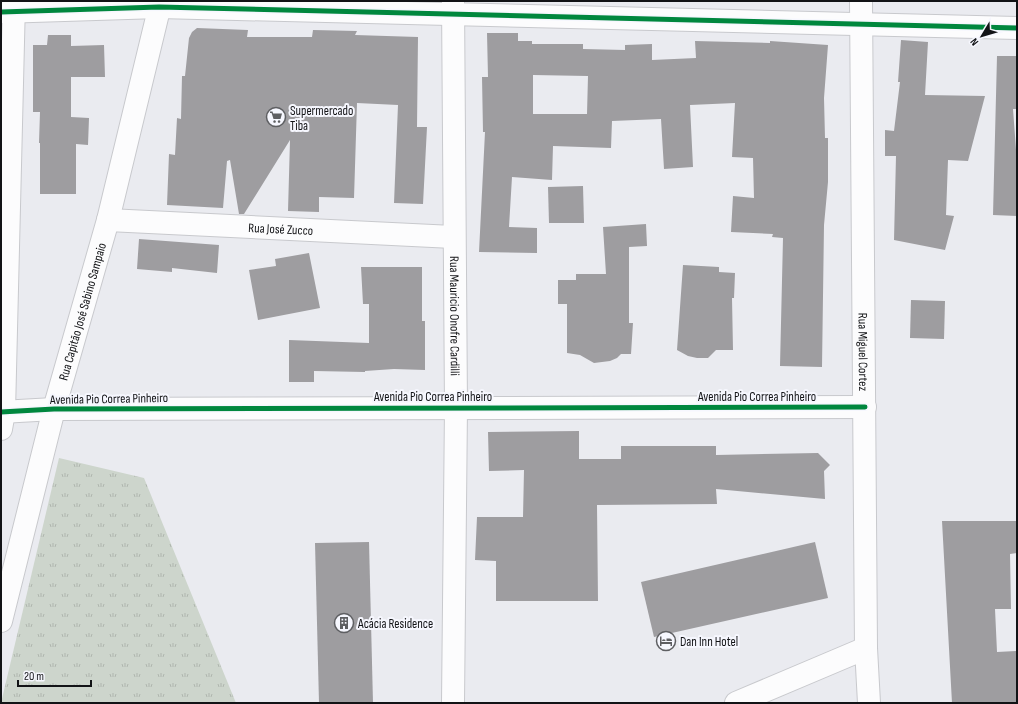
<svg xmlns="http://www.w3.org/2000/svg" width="1018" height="704" viewBox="0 0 1018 704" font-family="'Sofia Sans Condensed',sans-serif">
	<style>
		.grass { fill: url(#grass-tufts) }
		.building { fill: #9e9da0; fill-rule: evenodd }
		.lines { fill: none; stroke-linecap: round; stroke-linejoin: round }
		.minor-casing { stroke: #c8c9cd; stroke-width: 24 }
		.minor { stroke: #fcfcfd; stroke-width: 22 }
		.cycleway-casing { stroke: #f6f7fe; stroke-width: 8 }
		.cycleway { stroke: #00873e; stroke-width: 5 }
		.labels { text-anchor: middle; stroke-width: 4; stroke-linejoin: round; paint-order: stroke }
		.poi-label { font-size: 13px; fill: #121316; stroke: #f6f7fe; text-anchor: start }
		.street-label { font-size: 13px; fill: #121316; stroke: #f6f7fe }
	</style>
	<defs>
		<pattern id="grass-tufts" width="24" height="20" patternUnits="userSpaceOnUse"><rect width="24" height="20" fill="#cdd5cc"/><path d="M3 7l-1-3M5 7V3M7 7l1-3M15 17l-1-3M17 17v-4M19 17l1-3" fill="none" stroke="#afb6ae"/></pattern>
	</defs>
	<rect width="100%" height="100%" fill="#eaebf0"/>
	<polygon class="grass" points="59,458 144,478 236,703 1,703"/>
	<g class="building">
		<polygon points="197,28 248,30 247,37 312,37 313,30 357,31 355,35 418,37 417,127 427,127 423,204 394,203 398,105 357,103 354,198 319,197 319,212 288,211 290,140 244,214 239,214 230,160 227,161 223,208 167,205 169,154 175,155 177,118 181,119 182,76 185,76 189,38 192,32"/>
		<path d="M487,33h31v8h14v3h51v5l42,1v-5l27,-1v16l44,-2 -1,-17 75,2v-2l58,4 -4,53 1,40h3v44l-4,43 -2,142 -42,-1 3,-128 -11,-1 1,-3 -42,-2 2,-36 21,2 -1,-40 -21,-1 3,-54 -45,2 3,62 -29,2 -3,-50 -49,2 -1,27 -58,-2 -1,34 -40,-3 -3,50 28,1v25l-58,-1 6,-120h-2l-1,-55h6zM533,75l55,1 -1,38h-54z"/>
		<polygon points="48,35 71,35 71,46 104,45 105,77 71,77 71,117 89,118 88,145 76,144 76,194 40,194 40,143 39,143 40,112 33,112 33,45 47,45"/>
		<polygon points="901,40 928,42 925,95 985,96 968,161 948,160 946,215 954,216 945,250 894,240 896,156 885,156 885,130 894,131 900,82 898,82"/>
		<polygon points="997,56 1017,56 1017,109 1013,109 1017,163 1017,216 993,215"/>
		<polygon points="583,186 584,223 549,223 548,187"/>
		<polygon points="646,224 647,246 629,247 629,323 633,323 631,354 621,354 617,358 610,361 594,363 580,355 567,353 567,304 558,304 558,280 576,280 576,274 606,274 603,227"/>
		<polygon points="139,239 219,245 217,273 172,268 172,272 137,269"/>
		<polygon points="309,253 320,308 258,320 249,270 276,266 275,259"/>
		<polygon points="683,265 719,267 719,272 735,273 734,298 732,298 733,350 716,350 708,358 697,358 688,356 677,350"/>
		<polygon points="361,267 422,267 422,321 425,321 425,370 394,369 365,371 365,372 314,371 314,382 289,382 289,340 369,343 369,304 363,304"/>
		<polygon points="911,300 945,301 944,339 910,338"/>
		<polygon points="579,431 579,459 621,459 621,446 716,446 716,455 818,453 830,465 824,471 825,499 716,489 717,504 597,505 598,601 496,601 496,561 475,560 477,517 523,517 524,470 489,471 488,432"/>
		<polygon points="942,521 1017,521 1017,553 1010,554 1011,609 995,609 997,652 1016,651 1017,703 952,703"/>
		<polygon points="369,542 373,703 319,703 315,543"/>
		<polygon points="815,542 828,598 654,637 641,582"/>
	</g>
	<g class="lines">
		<g class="minor-casing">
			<g id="minor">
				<path id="s1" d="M453,1l3,406 -3,296"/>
				<path id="s2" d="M861,1l5,647 3,55"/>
				<polyline points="1,12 159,7 1017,28"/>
				<path id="s3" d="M108,220l345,17"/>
				<polyline points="1,412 54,409 865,407"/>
				<polyline points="1,429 4,412 14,1"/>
				<path id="s4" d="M1,621l53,-212 54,-189 53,-219"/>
				<polyline points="736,703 866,648"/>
			</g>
		</g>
		<use href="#minor" class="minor"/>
		<g class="cycleway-casing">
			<g id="cycleway">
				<polyline points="1,12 159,7 1017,28"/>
				<polyline points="1,412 54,409 865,407"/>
			</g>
		</g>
		<use href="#cycleway" class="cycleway"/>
	</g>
	<defs>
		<g id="supermarket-ring" transform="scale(1)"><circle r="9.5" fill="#f6f7fe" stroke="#5e5f62" stroke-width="1.5"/><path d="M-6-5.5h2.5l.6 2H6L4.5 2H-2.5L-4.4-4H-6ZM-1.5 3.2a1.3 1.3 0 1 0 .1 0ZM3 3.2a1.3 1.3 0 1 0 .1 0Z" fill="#5e5f62"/></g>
		<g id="building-ring" transform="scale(1)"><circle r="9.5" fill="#f6f7fe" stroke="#5e5f62" stroke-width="1.5"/><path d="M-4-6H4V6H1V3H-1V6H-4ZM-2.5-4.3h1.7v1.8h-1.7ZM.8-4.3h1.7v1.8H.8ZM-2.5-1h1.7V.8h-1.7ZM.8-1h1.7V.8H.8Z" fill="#5e5f62"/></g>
		<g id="hotel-ring" transform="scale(1)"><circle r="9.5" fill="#f6f7fe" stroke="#5e5f62" stroke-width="1.5"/><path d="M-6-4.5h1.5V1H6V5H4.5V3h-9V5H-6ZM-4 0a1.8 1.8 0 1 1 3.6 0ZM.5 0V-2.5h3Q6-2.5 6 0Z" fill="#5e5f62"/></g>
	</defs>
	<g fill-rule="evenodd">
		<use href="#supermarket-ring" x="276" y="117"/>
		<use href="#building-ring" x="344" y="623"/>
		<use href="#hotel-ring" x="666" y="641"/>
	</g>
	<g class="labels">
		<g class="poi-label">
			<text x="290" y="115">Supermercado<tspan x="290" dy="15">Tiba</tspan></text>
			<text x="358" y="628">Acácia Residence</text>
			<text x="680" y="646">Dan Inn Hotel</text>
		</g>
		<g class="street-label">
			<text dy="5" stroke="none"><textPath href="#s3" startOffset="173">Rua José Zucco</textPath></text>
			<text dy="5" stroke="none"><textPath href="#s4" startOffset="320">Rua Capitão José Sabino Sampaio</textPath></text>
			<text dy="5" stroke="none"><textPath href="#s1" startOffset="315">Rua Mauricio Onofre Cardilli</textPath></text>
			<text dy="5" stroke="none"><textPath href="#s2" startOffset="351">Rua Miguel Cortez</textPath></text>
			<text x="433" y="401">Avenida Pio Correa Pinheiro</text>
			<text x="757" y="401">Avenida Pio Correa Pinheiro</text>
			<text transform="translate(109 398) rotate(-1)" y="5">Avenida Pio Correa Pinheiro</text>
		</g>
	</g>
	<rect width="1018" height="704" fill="none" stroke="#121316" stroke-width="4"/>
	<g transform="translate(982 36) rotate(232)" stroke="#f6f7fe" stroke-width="3" paint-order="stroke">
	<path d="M0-3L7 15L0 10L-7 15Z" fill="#121316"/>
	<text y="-6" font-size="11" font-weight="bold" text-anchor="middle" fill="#121316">N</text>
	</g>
	<path d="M18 680v6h73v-6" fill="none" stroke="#121316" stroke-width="2"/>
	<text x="24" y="680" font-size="12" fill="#121316" stroke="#f6f7fe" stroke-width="3" paint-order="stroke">20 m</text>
</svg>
